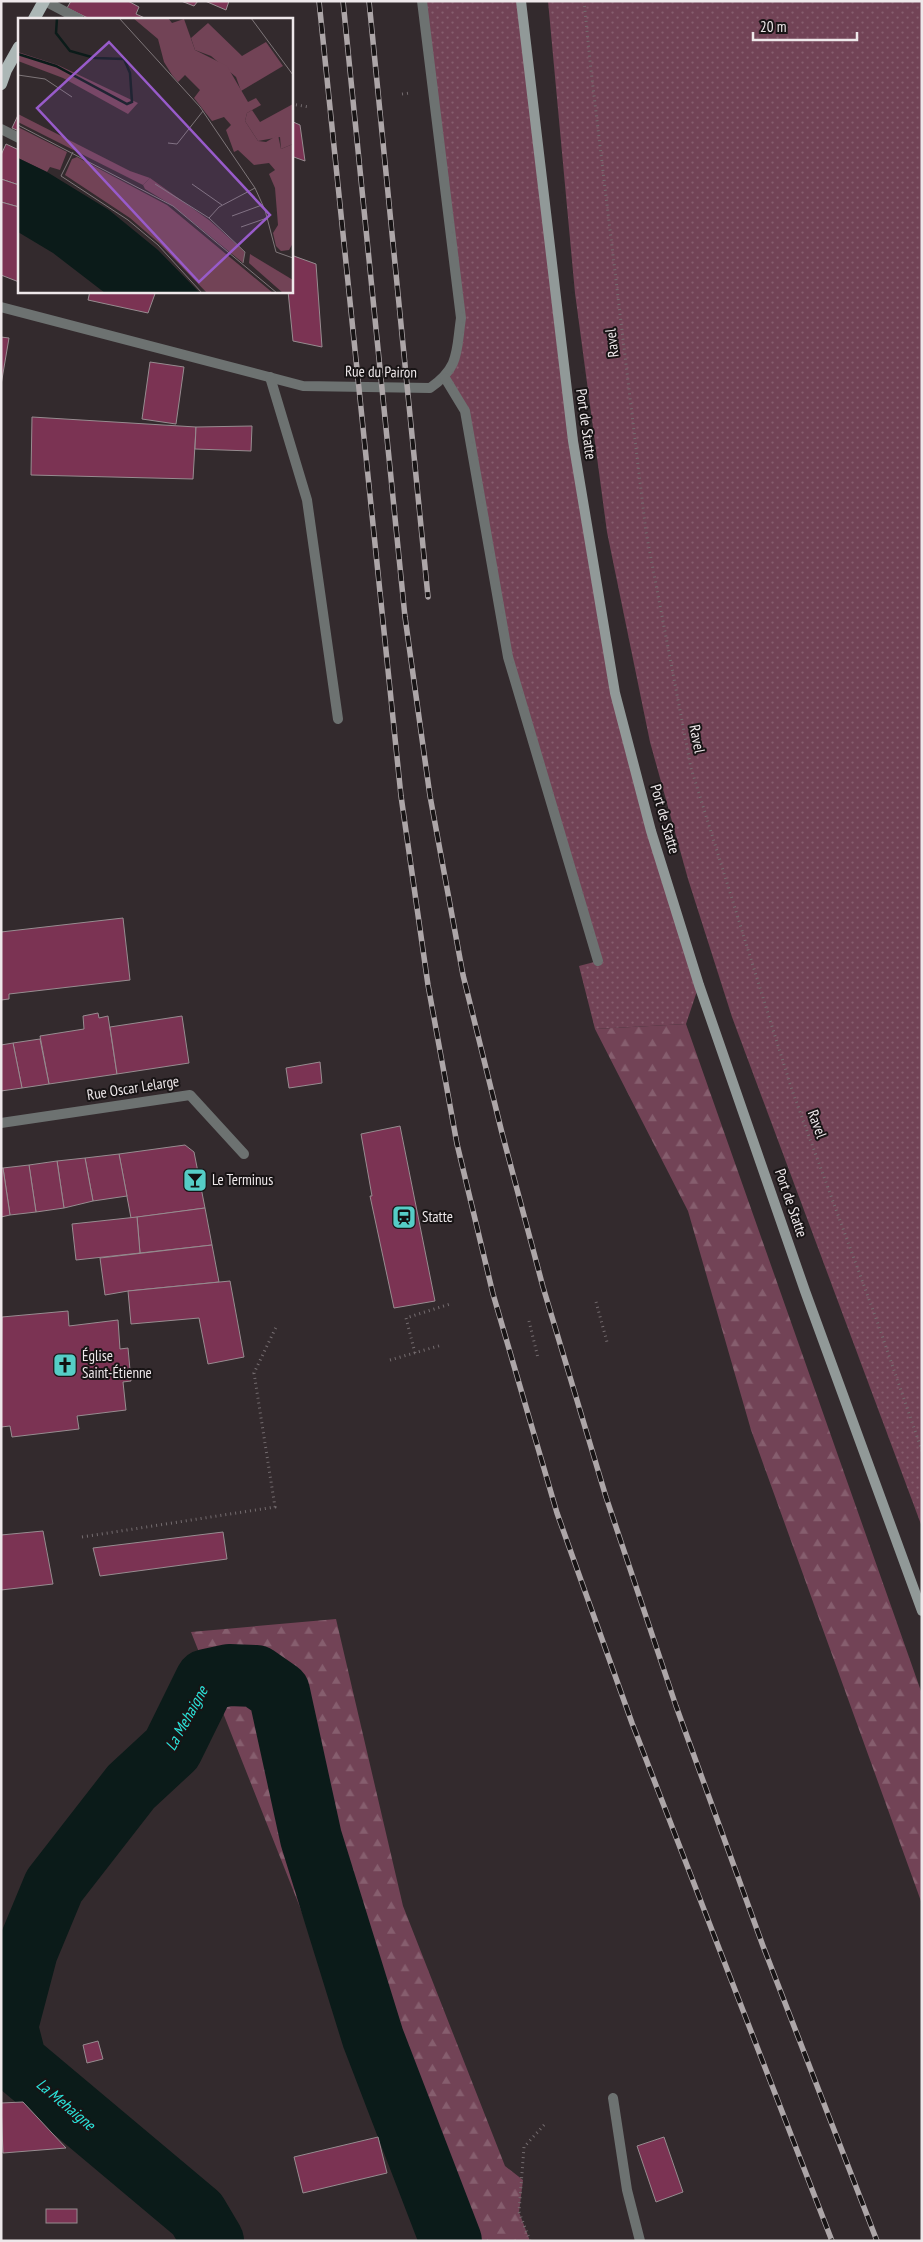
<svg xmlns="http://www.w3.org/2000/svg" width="923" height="2242" viewBox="0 0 923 2242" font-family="'PT Sans Narrow',sans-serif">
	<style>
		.grass { fill: url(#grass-dots) }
		.forest { fill: url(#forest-firs) }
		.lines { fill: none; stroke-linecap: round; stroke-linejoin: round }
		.river { stroke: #0b1b19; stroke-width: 62 }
		.building { fill: #7b3353; stroke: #978c90 }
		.path { stroke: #746c6f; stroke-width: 3; stroke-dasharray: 1 4; stroke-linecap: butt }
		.lane { stroke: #6d7271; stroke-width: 10 }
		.street { stroke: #6d7271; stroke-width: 10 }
		.secondary { stroke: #919998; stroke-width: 10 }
		.primary { stroke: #acb7b6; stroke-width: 12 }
		.rail-casing { stroke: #ada6a8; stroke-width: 5.5 }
		.rail { stroke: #181415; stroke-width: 4; stroke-dasharray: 11; stroke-linecap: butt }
		.labels { text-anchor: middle; stroke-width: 4; stroke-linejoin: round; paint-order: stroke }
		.street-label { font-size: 15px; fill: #eee8ea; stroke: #181415 }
		.poi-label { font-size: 15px; fill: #eee8ea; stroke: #181415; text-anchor: start }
		.water-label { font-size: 16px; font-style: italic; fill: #2ae3da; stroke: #181415 }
		.inset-river { fill: none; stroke: #0b1b19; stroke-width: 2.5 }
		.inset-road { fill: none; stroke: #7e7679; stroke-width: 1 }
		.view { fill: #985bca; fill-opacity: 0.15; stroke: #985bca; stroke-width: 2.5 }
		.inset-edge { fill: none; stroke: #eee8ea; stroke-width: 2.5 }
	</style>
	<defs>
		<pattern id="grass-dots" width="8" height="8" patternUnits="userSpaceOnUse" patternTransform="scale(1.25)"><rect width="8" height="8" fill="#724356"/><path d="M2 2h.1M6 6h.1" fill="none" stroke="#865e6e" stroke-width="1.8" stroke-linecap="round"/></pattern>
		<pattern id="forest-firs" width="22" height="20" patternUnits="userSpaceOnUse" patternTransform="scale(1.25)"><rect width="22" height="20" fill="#724356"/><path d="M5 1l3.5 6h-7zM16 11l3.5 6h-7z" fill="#865e6e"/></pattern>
	</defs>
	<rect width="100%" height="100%" fill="#332a2d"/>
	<g class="grass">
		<polygon points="422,1 521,1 554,280 615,693 699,985 686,1024 595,1029 579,966 598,961 508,657 465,411 445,378 461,318"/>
		<polygon points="548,1 922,1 922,1527 732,1017 688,879 650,742 607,532 575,293"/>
	</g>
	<g class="forest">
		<polygon points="686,1024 922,1694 922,1904 751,1430 688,1211 595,1029"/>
		<polygon points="336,1619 403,1906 505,2166 523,2180 519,2212 530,2241 432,2241 191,1632"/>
	</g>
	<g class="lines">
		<polyline class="river" points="213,2241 197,2214 16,2062 7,2027 27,1951 54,1886 131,1787 172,1749 206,1680 229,1675 256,1676 279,1692 311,1838 373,2038 451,2241"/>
	</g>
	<g class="building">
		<polygon points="71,1 128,1 139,7 136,14 147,19 90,19 67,8"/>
		<polygon points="181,1 198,1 194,6"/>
		<polygon points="205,1 229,1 226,10"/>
		<polygon points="19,113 19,131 12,128"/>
		<polygon points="291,121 300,125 305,161 291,156"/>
		<polygon points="6,144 19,150 19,185 1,179 1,155"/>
		<polygon points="1,179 19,185 19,207 1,202"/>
		<polygon points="1,202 19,207 19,282 1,275"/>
		<polygon points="291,255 316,264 322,347 293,341 288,291 291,291"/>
		<polygon points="90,291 156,291 148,313 88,300"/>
		<polygon points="1,337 9,338 1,385"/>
		<polygon points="150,362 184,367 176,424 142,419"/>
		<polygon points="32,417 196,427 193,479 31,475"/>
		<polygon points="252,426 251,451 195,449 196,427"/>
		<polygon points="123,918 130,980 9,994 9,999 1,1000 1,932"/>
		<polygon points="98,1013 99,1018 108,1016 117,1074 49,1084 40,1036 84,1029 83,1016"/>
		<polygon points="182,1016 189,1063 117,1074 110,1027"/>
		<polygon points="40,1039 49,1084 22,1088 13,1043"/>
		<polygon points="13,1043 22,1088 1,1091 1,1045"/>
		<polygon points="320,1062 322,1083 289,1088 286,1068"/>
		<polygon points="400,1126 435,1301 394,1308 370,1196 372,1196 361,1134"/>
		<polygon points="185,1145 194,1152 205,1208 131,1218 119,1154"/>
		<polygon points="119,1154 127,1196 93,1201 85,1158"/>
		<polygon points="85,1158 93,1201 64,1208 57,1161"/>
		<polygon points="57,1161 64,1208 36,1212 29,1165"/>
		<polygon points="29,1165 36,1212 10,1215 3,1168"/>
		<polygon points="1,1168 3,1168 10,1215 1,1217"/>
		<polygon points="205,1208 212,1245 140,1253 137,1217"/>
		<polygon points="137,1217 140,1253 76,1260 72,1224"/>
		<polygon points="212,1245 219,1282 128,1291 105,1295 100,1258"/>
		<polygon points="230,1281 244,1357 208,1364 199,1318 131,1324 128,1291"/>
		<polygon points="68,1311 69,1326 118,1320 120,1349 128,1348 131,1381 123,1382 126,1410 77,1416 79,1429 12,1437 10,1426 1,1427 2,1317"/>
		<polygon points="43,1531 53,1584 1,1590 1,1535"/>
		<polygon points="223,1532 227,1559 100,1576 93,1548"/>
		<polygon points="98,2041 103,2059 87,2063 83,2045"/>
		<polygon points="23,2102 66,2148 3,2153 1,2103"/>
		<polygon points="378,2137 387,2173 303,2193 294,2157"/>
		<polygon points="664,2137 683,2192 656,2202 637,2146"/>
		<rect x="46" y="2209" width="31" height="14"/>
	</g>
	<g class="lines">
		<g class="path">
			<polyline points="584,1 591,70 646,532 691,768 792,1090 877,1321 922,1451"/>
			<polyline points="402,94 410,93"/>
			<polyline points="291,104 309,107"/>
			<polyline points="596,1302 607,1342"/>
			<polyline points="529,1321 538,1358"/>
			<polyline points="415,1353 406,1318 450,1304"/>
			<polyline points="390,1360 442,1345"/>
			<polyline points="82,1537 275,1507 254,1373 277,1325"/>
			<polyline points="530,2241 519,2212 524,2147 545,2124"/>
		</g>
		<g class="lane">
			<polyline points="45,1 79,19"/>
			<polyline points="1,129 19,138"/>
			<polyline points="613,2098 627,2190 640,2241"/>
		</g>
		<g class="street">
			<path d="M1,307l302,79 127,2c30,-21 26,-36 31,-70l-39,-317"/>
			<polyline points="270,377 307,500 338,719"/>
			<polyline points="445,378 465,411 508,657 598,961"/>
			<polyline points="1,1123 190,1095 244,1154"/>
		</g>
		<polyline class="secondary" points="521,1 573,441 615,693 651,831 699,985 805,1291 922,1611"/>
		<g class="primary">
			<polyline points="34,19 44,1"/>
			<polyline points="1,84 6,70 19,47"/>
		</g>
		<g class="rail-casing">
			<g id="rail">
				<polyline points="319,1 401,796 428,985 457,1144 493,1294 557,1513 632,1723 832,2241"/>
				<polyline points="343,1 405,617 430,796 463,975 502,1133 543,1287 606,1497 676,1706 763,1946 877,2241"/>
				<polyline points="369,1 428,597"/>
			</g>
		</g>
		<use href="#rail" class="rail"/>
	</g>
	<defs>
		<g id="bar-square" transform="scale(1.25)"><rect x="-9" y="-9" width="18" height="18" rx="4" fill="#55cdc6" stroke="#181415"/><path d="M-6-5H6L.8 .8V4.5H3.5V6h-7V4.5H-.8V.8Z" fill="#111"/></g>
		<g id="station-square" transform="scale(1.25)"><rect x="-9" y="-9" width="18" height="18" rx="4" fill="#55cdc6" stroke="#181415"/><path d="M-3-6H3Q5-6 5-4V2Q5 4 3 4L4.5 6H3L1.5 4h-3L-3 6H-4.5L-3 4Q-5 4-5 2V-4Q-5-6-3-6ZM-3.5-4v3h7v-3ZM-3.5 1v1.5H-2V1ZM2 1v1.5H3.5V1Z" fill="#111"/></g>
		<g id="church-square" transform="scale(1.25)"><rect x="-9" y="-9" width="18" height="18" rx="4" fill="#55cdc6" stroke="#181415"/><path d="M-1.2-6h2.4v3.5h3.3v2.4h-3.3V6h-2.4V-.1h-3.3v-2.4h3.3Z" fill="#111"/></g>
	</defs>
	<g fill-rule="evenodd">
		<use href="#bar-square" x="195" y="1180"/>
		<use href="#station-square" x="404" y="1217"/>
		<use href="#church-square" x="65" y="1365"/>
	</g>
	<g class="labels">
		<g class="street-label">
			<text transform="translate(612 343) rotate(-97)" y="5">Ravel</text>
			<text transform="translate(381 372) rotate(1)" y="5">Rue du Pairon</text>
			<text transform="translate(586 424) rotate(82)" y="5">Port de Statte</text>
			<text transform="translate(697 739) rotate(79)" y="5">Ravel</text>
			<text transform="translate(665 819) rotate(74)" y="5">Port de Statte</text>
			<text transform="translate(133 1088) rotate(-9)" y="5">Rue Oscar Lelarge</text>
			<text transform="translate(817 1124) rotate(70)" y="5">Ravel</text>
			<text transform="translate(791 1203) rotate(71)" y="5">Port de Statte</text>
		</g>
		<g class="poi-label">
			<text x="212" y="1185">Le Terminus</text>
			<text x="422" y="1222">Statte</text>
			<text x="82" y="1361">Église<tspan x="82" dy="17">Saint-Étienne</tspan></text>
		</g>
		<g class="water-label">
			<text transform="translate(186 1718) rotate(-61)" y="6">La Mehaigne</text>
			<text transform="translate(66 2104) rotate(40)" y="6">La Mehaigne</text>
		</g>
	</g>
	<g transform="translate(18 18)">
		<rect width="275" height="275" fill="#332a2d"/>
		<path d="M190,5l34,33 24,-14 17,24 -42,25 -5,-14 -25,-21 -16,-6 -4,-12zM275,86v40l-12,5 -1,-12 -22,4 -13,-20 2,-8 5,-3 8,12zM0,109l49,25 -7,18 -10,-3 -3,5 -29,-14zM59,139l90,48 106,88h-66l-47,-49 -30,-26 -65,-43 7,-16zM132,160l59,42 36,32 -2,11 -70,-57 -28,-17 -2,-4zM232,236l43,26v13h-10l-34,-30z" fill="#724356"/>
		<path d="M115,0h35l4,5 12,-4 11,31 32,16 21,36 8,-4 5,7 -14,8 -2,8 13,20 8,1 12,-7 3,14 12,-5v99l-4,7 -8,1 -5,-5 -3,-13 5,-8 -3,-37 -6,-14 6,-4 -6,-7 -15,2 -16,-15 -4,2 -8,-22 5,-5 -7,-8 -12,4 -18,-23 6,-8 -15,-15 -7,7 -6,-7 -8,-13 -6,-23zM0,34l40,13 80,38 -10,11 -65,-36 -45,-17zM0,96l112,57 20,7 -7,7 -125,-63z" fill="#724356"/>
		<path d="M0,140l29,14 62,38 49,40 42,43h-95l-52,-40 -35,-21z" fill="#0b1b19"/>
		<path class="inset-river" d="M0,36l38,12 71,38 5,-2 -2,-29 -6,-14 -29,-1 -25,-7 -14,-18 1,-15"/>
		<path class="inset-road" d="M101,0l81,89 55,81 10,22 11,42 17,6M233,0l42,57M0,57l27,4 27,18M0,107l155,81 104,87M150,125l9,1 26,-33M55,134l-12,24 67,44 30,25 44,48M137,166l54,34M174,166l30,21M214,198l30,-11M223,209l26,-9M225,245l2,-11 -36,-34 10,-11 36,-19"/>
		<path class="view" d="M91,24l161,173 -71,67 -162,-174z"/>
		<rect width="275" height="275" class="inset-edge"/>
	</g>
	<rect width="923" height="2242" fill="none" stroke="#eee8ea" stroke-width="5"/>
	<path d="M753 32v8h104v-8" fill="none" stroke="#eee8ea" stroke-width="2.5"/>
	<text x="760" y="32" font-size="15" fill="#eee8ea" stroke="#181415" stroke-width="4" paint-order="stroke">20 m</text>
</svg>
